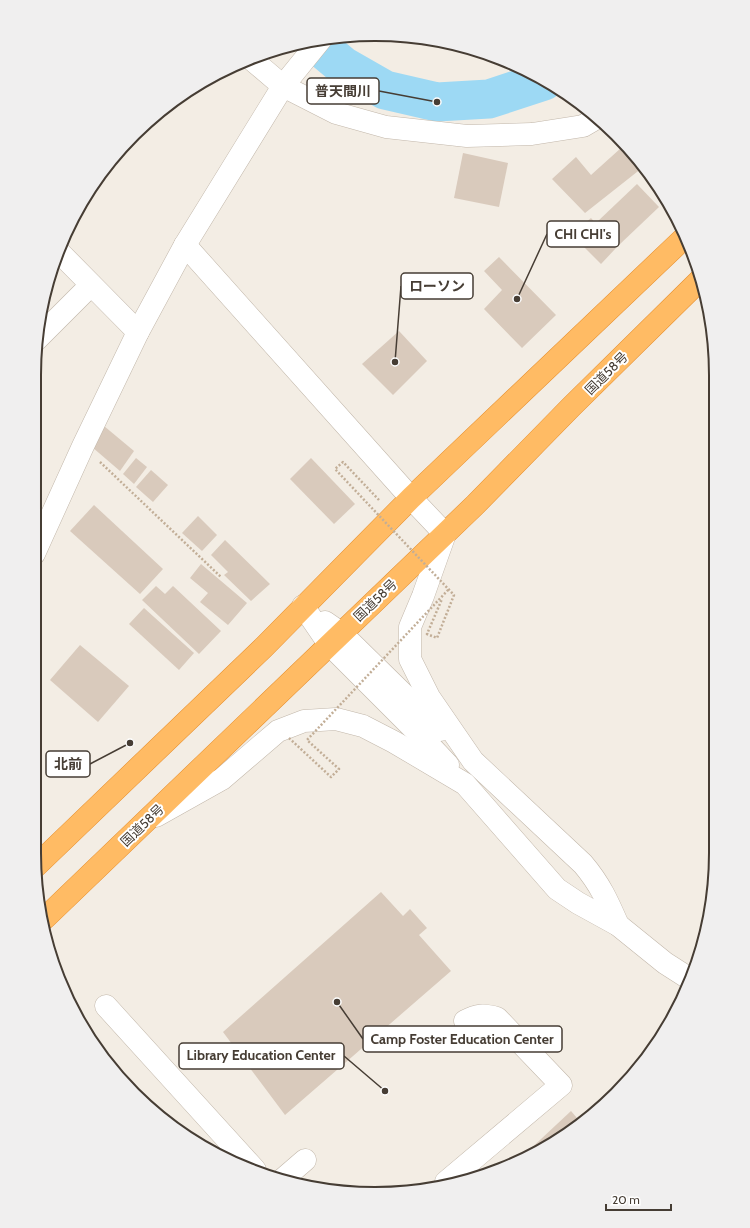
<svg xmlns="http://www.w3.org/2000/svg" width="750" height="1228" viewBox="0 0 750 1228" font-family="Cabin,'Noto Sans JP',sans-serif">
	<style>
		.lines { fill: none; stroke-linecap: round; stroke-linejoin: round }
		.river { stroke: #9dd9f4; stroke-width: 39 }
		.building { fill: #d9cabc }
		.minor-casing { stroke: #c2b7aa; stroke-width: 23 }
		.highway-casing { stroke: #e68e2c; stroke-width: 23 }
		.path { stroke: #c2ae97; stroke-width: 2.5; stroke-dasharray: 2 2; stroke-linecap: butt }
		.minor { stroke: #fff; stroke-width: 22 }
		.highway { stroke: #ffbb64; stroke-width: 22 }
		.path-bridge { stroke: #c2ae97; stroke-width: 2.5; stroke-dasharray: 2 2; stroke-linecap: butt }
		.labels { text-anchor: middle; stroke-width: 4; stroke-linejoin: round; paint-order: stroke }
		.street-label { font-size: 13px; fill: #463d34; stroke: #fff }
		.rim { fill: none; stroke: #463d34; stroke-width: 2 }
		.leader { fill: none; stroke: #463d34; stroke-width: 1.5 }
		.callout-dot { fill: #463d34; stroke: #fff; stroke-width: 1.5 }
		.callout { fill: #fff; stroke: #463d34; stroke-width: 1.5 }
		.callout-label { font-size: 14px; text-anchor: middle; font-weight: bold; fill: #463d34 }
	</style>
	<rect width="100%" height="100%" fill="#f3ede4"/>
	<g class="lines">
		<polyline class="river" points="312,40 343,66 385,90 437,102 489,99 544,81"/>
	</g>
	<g class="building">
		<polygon points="621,148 642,168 585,213 552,179 576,157 591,175"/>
		<polygon points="463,153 508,163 499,207 454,198"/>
		<polygon points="637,184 659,207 619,245 597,222"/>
		<polygon points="591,218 616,248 601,264 572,235"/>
		<polygon points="499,257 556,315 522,348 484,309 502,290 484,271"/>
		<polygon points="399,331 427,361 393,395 362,364"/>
		<polygon points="104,426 134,451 120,471 92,447"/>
		<polygon points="136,458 147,467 134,484 123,474"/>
		<polygon points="311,458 355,504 334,524 290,479"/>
		<polygon points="151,470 168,485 153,502 136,487"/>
		<polygon points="94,505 163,569 140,594 70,531"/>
		<polygon points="198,516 217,535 202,551 182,533"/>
		<polygon points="225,540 270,584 251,601 224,575 228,572 211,555"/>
		<polygon points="201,564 247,603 228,625 200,602 208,593 190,578"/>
		<polygon points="156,586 165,594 173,586 221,631 199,654 142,600"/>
		<polygon points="144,608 194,653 179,670 129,624"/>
		<polygon points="80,645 129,686 98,722 50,680"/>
		<polygon points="381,892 403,916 410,909 427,928 419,935 451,971 285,1115 223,1032"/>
		<polygon points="571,1111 582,1124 526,1154 525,1154"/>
	</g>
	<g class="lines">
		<g class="minor-casing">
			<g id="minor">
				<polyline points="250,58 283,86 336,113 386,127 467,136 532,134 583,126 595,119"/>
				<path d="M185,245l226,253 34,36 -22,62 -13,31v32l19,38 44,64 110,103c17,20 25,38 35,61"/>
				<polyline points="59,252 138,332"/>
				<polyline points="37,339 91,285"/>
				<polyline points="34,554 83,446 138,332 185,245 283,86 321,39"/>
				<polyline points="303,606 329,644 415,730 448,765"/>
				<polyline points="325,622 341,633 440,730"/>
				<polyline points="156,816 222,779 278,731 304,721 336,719 363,726 394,742 465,784 557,889 578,903 618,925 665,963 690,979"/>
				<polyline points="106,1006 255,1170"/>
				<polyline points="283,1179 305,1160"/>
				<path d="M446,1182l115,-97 -64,-67c-14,-4 -20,-3 -32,3"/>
			</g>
		</g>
		<g class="highway-casing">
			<g id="highway">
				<polyline points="36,866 264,647 411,498 685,237"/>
				<polyline points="45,918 475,505 571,407 701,279"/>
			</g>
		</g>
		<g class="path">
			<polyline points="412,38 422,44 450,43"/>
			<polyline points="100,462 221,577"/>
		</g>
		<use href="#minor" class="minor"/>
		<use href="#highway" class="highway"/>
		<g class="path-bridge">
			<polyline points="379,500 343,462 335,469 454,595 437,638 427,634 442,599"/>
			<polyline points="289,738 331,777 339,769 307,740 449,589"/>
		</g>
	</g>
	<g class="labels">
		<g class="street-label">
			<text transform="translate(606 373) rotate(-45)" y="5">国道58号</text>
			<text transform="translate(375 600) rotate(-44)" y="5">国道58号</text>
			<text transform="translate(142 825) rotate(-44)" y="5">国道58号</text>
		</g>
	</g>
	<path d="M0 0H750V1228H0ZM375 41H375A334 334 0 0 1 709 375V853A334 334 0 0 1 375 1187H375A334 334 0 0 1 41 853V375A334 334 0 0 1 375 41Z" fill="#f0efef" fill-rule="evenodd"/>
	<path class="rim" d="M375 41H375A334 334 0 0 1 709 375V853A334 334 0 0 1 375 1187H375A334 334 0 0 1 41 853V375A334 334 0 0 1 375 41Z"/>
	<path class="leader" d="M437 102L379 91M517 299L547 234M395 362L401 286M130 743L90 764M337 1002L363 1039M385 1091L344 1056"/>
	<g class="callout-dot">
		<circle cx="437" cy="102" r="4"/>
		<circle cx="517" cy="299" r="4"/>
		<circle cx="395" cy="362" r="4"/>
		<circle cx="130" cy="743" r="4"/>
		<circle cx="337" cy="1002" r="4"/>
		<circle cx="385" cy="1091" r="4"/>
	</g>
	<g class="callout">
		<rect x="307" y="78" width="72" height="26" rx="4"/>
		<rect x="547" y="221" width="72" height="26" rx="4"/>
		<rect x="401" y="273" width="72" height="26" rx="4"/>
		<rect x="46" y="751" width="44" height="26" rx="4"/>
		<rect x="363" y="1026" width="199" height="26" rx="4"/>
		<rect x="179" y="1043" width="165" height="26" rx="4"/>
	</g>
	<g class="callout-label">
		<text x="343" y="96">普天間川</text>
		<text x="583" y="239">CHI CHI's</text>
		<text x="437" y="291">ローソン</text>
		<text x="68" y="769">北前</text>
		<text x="462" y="1044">Camp Foster Education Center</text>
		<text x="261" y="1060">Library Education Center</text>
	</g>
	<path d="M606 1204v6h65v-6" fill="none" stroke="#463d34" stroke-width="2"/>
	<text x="612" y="1204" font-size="12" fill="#463d34" stroke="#ffffff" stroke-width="3" paint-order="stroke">20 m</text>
</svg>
